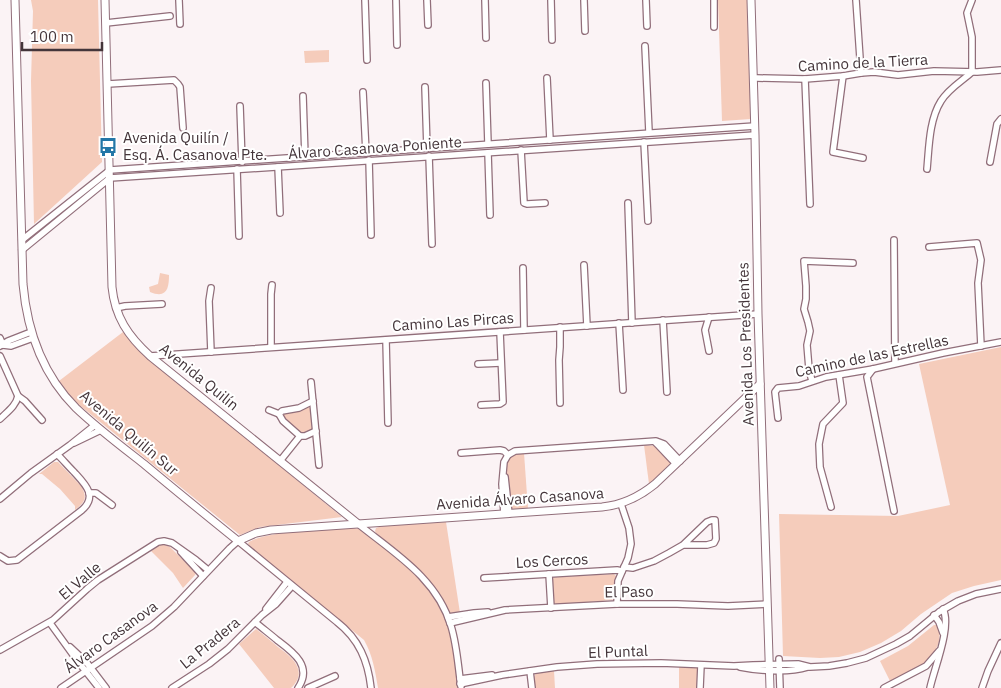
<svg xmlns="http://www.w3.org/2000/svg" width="1001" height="688" viewBox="0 0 1001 688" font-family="'IBM Plex Sans',sans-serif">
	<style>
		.green { fill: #f5ccbb }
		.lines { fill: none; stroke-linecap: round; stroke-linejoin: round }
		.minor-casing { stroke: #916e7a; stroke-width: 8 }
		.tertiary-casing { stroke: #916e7a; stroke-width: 9 }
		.minor { stroke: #fff; stroke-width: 5.5 }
		.tertiary { stroke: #fff; stroke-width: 7 }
		.labels { text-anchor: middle; stroke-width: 4; stroke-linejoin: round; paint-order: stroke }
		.street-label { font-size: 15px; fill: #44353a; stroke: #fff }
		.poi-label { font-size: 15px; fill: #44353a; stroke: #fff; text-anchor: start }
	</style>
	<rect width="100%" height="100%" fill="#fbf3f5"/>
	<g class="green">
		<polygon points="31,0 98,0 102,162 34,224 31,81 33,11"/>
		<polygon points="718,0 747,0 751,119 722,121"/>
		<polygon points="329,50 329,62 305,63 304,51"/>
		<path d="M160,273l9,2c0,13 -2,24 -19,17l-1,-5 9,-3z"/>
		<polygon points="123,332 145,355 342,517 260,527 240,535 68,396 55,384"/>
		<polygon points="1001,347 1001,580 974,586 952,593 921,614 901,631 881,643 860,652 839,657 820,658 783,656 779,514 898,516 950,505 919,364"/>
		<polygon points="309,407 311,409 313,429 305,434 302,433 285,420 283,416 284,413 298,411"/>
		<polygon points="644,445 655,446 671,461 671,464 649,484"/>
		<polygon points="524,453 528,509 510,510 505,471 507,460 515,454"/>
		<path d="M54,462h4l23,24c7,12 4,16 -6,24v-4l-15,-17 -18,-15h-3z"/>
		<polygon points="446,522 460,613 451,614 428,580 412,564 378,537 375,531 376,528 382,526"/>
		<path d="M354,528l9,2c34,29 72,52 85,97 6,20 8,41 11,61h-81c-3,-17 -5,-32 -14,-48l-114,-93 -2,-4c13,-12 85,-14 106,-15z"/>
		<polygon points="160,545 165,545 170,547 196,573 195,575 183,588 173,573 151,551"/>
		<path d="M614,574l2,2 -2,22 -2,2 -53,5 -5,-2c-2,-7 -4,-20 0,-26z"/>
		<path d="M934,625h3c3,5 3,9 2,16 -6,23 -29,31 -49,40l-10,-20 28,-15z"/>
		<path d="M256,629c8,6 15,12 22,18 14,10 31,24 13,41h-17l-35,-44z"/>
		<polygon points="679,666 697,667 698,672 697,688 679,688"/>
		<polygon points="554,671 555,688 535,688 534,677 536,673"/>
	</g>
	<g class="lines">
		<g class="minor-casing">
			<g id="minor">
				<polyline points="179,0 180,24"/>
				<polyline points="365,0 367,60"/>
				<polyline points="396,0 397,45"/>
				<polyline points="427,0 428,25"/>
				<polyline points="485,0 486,38"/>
				<polyline points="551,0 552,40"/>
				<polyline points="584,0 585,31"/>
				<polyline points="646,0 647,26"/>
				<polyline points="856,0 861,73"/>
				<polyline points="106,23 170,16"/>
				<polyline points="714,27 714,0"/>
				<polyline points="645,46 649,132"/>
				<polyline points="843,76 833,152 863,158"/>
				<polyline points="547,78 550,140"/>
				<polyline points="757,78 805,79 843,76 861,73 874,72 898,75 934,71 977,72 1001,70"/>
				<polyline points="805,79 810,204"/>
				<polyline points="486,83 488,144"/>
				<polyline points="108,84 174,80 178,84 180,87 183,128"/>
				<polyline points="425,87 427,148"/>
				<polyline points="363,92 366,153"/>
				<polyline points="303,96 305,157"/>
				<polyline points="240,106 242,162"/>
				<polyline points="644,142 648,221"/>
				<polyline points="521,150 524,203 527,204 545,203"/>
				<polyline points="488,153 490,215"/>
				<polyline points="429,156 432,244"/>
				<polyline points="369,160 371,235"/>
				<polyline points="990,162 997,124 1001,119"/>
				<polyline points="278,167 280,213"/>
				<polyline points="237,169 239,236"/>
				<path d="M927,169c2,-21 2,-49 14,-68 7,-12 21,-20 31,-29v-35l-5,-24 5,-13"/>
				<polyline points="628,203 632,323"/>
				<polyline points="22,240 110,170 755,126"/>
				<polyline points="894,240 895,363"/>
				<polyline points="929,247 977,243 981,260 978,283 981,346"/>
				<polyline points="22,250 110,178 755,135"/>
				<polyline points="584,265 587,326"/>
				<polyline points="523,268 524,330"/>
				<polyline points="116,308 125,306 162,304"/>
				<polyline points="663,320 667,392"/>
				<polyline points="619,323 623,390"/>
				<polyline points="560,327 560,347 559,360 560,403"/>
				<polyline points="0,338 3,345"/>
				<polyline points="386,340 388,423"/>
				<polyline points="3,345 11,346 33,338"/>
				<polyline points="0,346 8,341 31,332"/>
				<polyline points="271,347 271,294 272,285"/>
				<polyline points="709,351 705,330 709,317"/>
				<polyline points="211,352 209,301 211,288"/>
				<path d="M0,356l18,40c-2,10 -11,16 -18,23"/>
				<polyline points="150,356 758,314"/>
				<polyline points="478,364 501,363"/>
				<polyline points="873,369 867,377 894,511"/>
				<polyline points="812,381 809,369 807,345 810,331 808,322 804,309 806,299 806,286 804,261 853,263"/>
				<polyline points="311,382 319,465"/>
				<polyline points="18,396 25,401 42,420"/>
				<polyline points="481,405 500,404 503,402 500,332"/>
				<polyline points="269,410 279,414"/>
				<polyline points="778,418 775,392 778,388 799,386 826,377 873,369 943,353 1001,342"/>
				<polyline points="300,436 283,421 279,414 282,411 299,408 313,401"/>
				<polyline points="655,442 659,446 676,464"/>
				<polyline points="74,443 101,430"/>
				<polyline points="461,453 500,450 504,451 508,455"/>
				<polyline points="280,461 300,436 305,436 316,431"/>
				<polyline points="505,477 509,514"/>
				<polyline points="89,493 96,493 112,505"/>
				<polyline points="0,499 31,473 70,445 95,425"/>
				<polyline points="831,507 820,467 819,444 823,424 843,403 839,375"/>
				<polyline points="504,514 502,484 504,462 508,455 515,451 656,441 664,444 680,461"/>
				<path d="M357,523c37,30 80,55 94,103 6,19 7,40 10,60"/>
				<polyline points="181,552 203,576"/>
				<path d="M0,556l8,5 9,-1 65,-50c16,-14 3,-26 -8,-38 -6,-6 -11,-12 -17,-18"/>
				<polyline points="624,567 633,568 654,561 669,553 683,545 707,522 712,520 715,520 716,539 714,543 707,545 683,545"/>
				<polyline points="549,574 551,608"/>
				<polyline points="484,578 617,570 622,571"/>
				<polyline points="617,604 618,581 628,558 631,544 629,528 621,504"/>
				<polyline points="266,609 287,582"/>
				<polyline points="934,615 939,622 943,633"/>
				<polyline points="448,617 474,613 488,612"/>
				<path d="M255,622c7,6 15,12 22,18 16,12 36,26 21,48"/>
				<polyline points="50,623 76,659 99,688"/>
				<polyline points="450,623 505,610 617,604 677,604 728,606 767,604"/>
				<polyline points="70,647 87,663 106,688"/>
				<polyline points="0,650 53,620 87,589 98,580 158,542 164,541 172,543 196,560 208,570"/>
				<polyline points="779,659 780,688"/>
				<path d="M740,667c20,4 49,6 68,0"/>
				<polyline points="530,671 532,688"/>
				<polyline points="460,679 492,675"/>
				<polyline points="460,684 502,675 557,667 597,664 661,663 734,666 753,665 798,664 810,667 829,666 847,663 866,658 896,644 910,636 939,612 958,601 976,594 1001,589"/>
				<path d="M61,688l91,-62 22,-19 56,-59 8,-7 99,81c22,17 31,39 34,66"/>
				<polyline points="172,688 209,664 228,649 262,615 276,604 292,586"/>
				<polyline points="308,688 335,676"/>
				<polyline points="700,688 701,665"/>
				<polyline points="884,688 926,666 939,651"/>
				<path d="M930,688c4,-19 22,-62 13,-79"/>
				<polyline points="982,688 988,671 1001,643"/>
			</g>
		</g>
		<g class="tertiary-casing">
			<g id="tertiary">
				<path d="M15,0l8,284c4,46 20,91 53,124 21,20 45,38 68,56 31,26 63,52 94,77l18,-8 15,-3 331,-23c21,-2 37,-10 53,-23l105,-100"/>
				<path d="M105,0l7,287c3,30 16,49 38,69l207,167"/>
				<polyline points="751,0 755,135 758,314 770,688"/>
			</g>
		</g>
		<use href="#minor" class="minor"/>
		<use href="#tertiary" class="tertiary"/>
	</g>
	<defs>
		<g id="bus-bare" transform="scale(1.5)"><path d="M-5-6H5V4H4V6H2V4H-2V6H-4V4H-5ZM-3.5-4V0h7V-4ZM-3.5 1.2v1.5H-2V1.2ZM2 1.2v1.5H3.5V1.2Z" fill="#2377a7" stroke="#fff" stroke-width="2.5" paint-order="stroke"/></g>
	</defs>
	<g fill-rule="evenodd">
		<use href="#bus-bare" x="108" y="147"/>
	</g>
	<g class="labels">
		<g class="street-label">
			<text transform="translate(863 63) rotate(-3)" y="5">Camino de la Tierra</text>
			<text transform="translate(375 148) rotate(-4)" y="5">Álvaro Casanova Poniente</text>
			<text transform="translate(453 322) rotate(-4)" y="5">Camino Las Pircas</text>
			<text transform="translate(746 344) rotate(-92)" y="5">Avenida Los Presidentes</text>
			<text transform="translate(872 356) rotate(-12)" y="5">Camino de las Estrellas</text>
			<text transform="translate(199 377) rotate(39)" y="5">Avenida Quilín</text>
			<text transform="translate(129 433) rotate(40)" y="5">Avenida Quilín Sur</text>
			<text transform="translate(520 499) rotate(-4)" y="5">Avenida Álvaro Casanova</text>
			<text transform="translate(552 561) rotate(-3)" y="5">Los Cercos</text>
			<text transform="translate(80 581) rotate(-40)" y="5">El Valle</text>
			<text transform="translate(629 592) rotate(-1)" y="5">El Paso</text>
			<text transform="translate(111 637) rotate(-36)" y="5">Álvaro Casanova</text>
			<text transform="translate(210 643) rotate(-39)" y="5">La Pradera</text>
			<text transform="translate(618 652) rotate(-2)" y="5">El Puntal</text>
		</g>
		<g class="poi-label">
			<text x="123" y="143">Avenida Quilín /<tspan x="123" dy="17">Esq. Á. Casanova Pte.</tspan></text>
		</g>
	</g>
	<path d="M22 42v8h80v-8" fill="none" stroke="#44353a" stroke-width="2.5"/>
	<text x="30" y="42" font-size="15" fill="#44353a" stroke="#ffffff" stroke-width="4" paint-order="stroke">100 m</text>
</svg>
